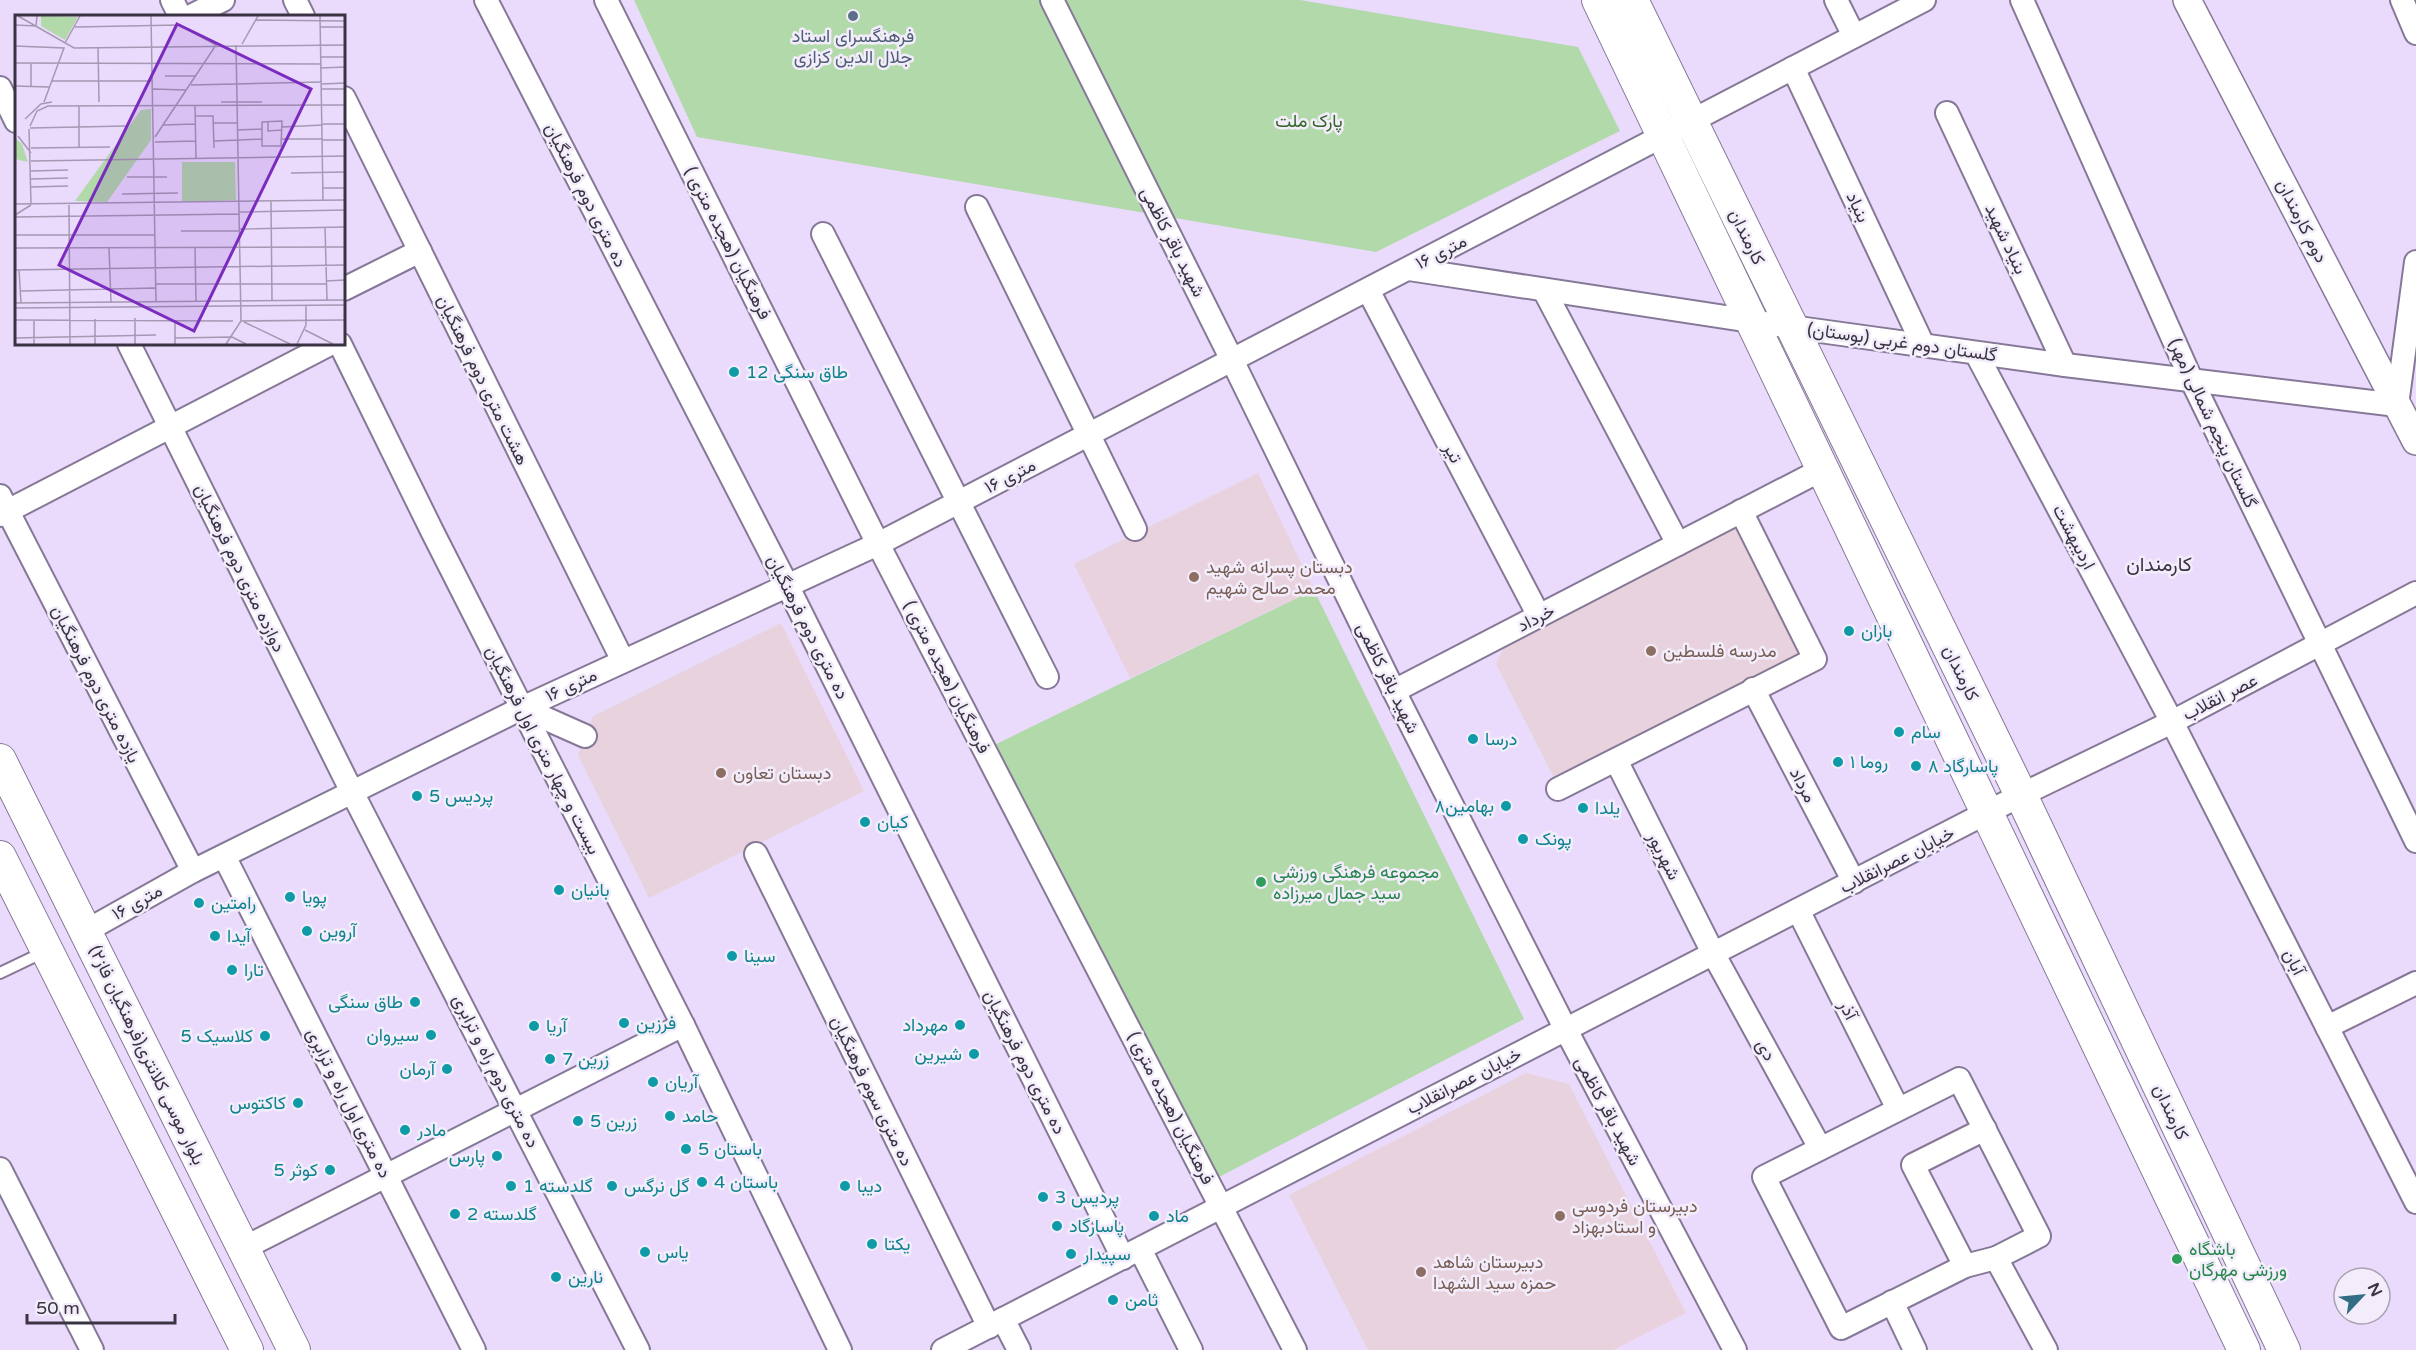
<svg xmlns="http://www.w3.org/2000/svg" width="2416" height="1350" viewBox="0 0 2416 1350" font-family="'Varela Round',Vazirmatn,sans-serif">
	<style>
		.education { fill: #e8d2de }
		.green { fill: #b2d9a9 }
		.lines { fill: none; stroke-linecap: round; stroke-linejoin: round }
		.service-casing { stroke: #867897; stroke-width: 14 }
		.minor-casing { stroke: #867897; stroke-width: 26 }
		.tertiary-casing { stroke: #867897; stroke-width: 30 }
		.secondary-casing { stroke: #867897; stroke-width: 34 }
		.service { stroke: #fff; stroke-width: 10 }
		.minor { stroke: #fff; stroke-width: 22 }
		.tertiary { stroke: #fff; stroke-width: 27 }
		.secondary { stroke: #fff; stroke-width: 32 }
		.service-dot { fill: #5c6f8a; stroke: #f3edfb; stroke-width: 2 }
		.culture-dot { fill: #0f9aa8; stroke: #f3edfb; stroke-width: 2 }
		.education-dot { fill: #8d6e63; stroke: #f3edfb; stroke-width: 2 }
		.leisure-dot { fill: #2e9e5b; stroke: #f3edfb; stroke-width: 2 }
		.labels { text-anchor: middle; stroke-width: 5; stroke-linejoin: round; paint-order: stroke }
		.service-label { font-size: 18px; fill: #4e5e75; stroke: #f3edfb }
		.park-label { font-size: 18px; fill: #326425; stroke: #f3edfb }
		.street-label { font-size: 18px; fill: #3a3442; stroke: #f3edfb }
		.culture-label { font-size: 18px; fill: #0d838f; stroke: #f3edfb; text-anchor: start }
		.education-label { font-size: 18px; fill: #785e54; stroke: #f3edfb; text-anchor: start }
		.leisure-label { font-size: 18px; fill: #27864d; stroke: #f3edfb; text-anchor: start }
		.neighbourhood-label { font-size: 20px; fill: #3a3442; stroke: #f3edfb }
		.inset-road { fill: none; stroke: #a498b2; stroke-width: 1.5 }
		.view { fill: #7b2cbf; fill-opacity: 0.15; stroke: #7b2cbf; stroke-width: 3 }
		.inset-edge { fill: none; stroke: #3a3442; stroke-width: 3 }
	</style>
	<rect width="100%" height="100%" fill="#eadbfd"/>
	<g class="education">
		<polygon points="1258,473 1314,590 1130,678 1074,564"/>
		<polygon points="1736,528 1801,656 1556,782 1496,664 1504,646"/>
		<polygon points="781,623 864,791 649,898 578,755 593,716"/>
		<polygon points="1526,1073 1569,1084 1686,1313 1613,1350 1368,1350 1289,1195"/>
	</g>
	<g class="green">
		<polygon points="634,0 1300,0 1578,47 1620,131 1376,252 697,137"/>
		<polygon points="1314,590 1524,1019 1219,1177 994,745"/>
	</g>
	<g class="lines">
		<g class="service-casing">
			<polyline id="service" points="0,973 46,951"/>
		</g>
		<g class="minor-casing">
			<g id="minor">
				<polyline points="172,0 180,16"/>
				<polyline points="295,0 303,16"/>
				<polyline points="486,0 788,587 1123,1258"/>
				<polyline points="606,0 878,544 1295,1350"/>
				<polyline points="1052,0 1232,360 1394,691 1565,1028 1735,1350"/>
				<polyline points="1836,0 1854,36"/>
				<polyline points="2022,0 2191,379 2416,841"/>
				<polyline points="2402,0 2416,33"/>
				<polyline points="191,16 223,0"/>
				<polyline points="1793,68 1923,345"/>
				<polyline points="0,88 16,121"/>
				<polyline points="344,98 623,661"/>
				<polyline points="1947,113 2065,365"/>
				<polyline points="977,207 1135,529"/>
				<polyline points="823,234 1047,677"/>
				<polyline points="1409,269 1791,327 2065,365 2397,405 2416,262"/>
				<polyline points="344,289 420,251"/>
				<polyline points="1368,290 1539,616"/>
				<polyline points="1544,290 1678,544"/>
				<polyline points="129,344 352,792 638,1350"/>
				<polyline points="340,344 432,531 683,1025 840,1350"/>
				<polyline points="1976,353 2172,722 2416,1202"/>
				<polyline points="0,496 193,871"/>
				<polyline points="0,515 330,344"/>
				<polyline points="1753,689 1854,882"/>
				<polyline points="1394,691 1823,469"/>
				<polyline points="522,708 585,736"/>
				<polyline points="1616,760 1713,953 1820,1148"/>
				<polyline points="1558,789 1815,659 1741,511"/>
				<polyline points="756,854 989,1327"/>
				<polyline points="224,856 474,1350"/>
				<polyline points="1798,910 1898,1109"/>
				<polyline points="86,931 193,871 522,708 878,544 1924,0"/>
				<polyline points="2327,1027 2416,983"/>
				<polygon points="1959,1079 2039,1236 1996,1258 1965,1266 1841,1328 1764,1177"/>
				<polyline points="0,1169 92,1350"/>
				<polyline points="242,1249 683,1025"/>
				<polyline points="1140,1249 1191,1350"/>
				<polyline points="1996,1258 2046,1350"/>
				<polyline points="1965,1266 1913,1165 1985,1129"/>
				<polyline points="1892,1302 1915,1350"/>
				<polyline points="1003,1319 1019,1350"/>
				<polyline points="943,1350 2021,795 2172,722 2416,593"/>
			</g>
		</g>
		<g class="tertiary-casing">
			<polyline id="tertiary" points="2187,0 2416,441"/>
		</g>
		<g class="secondary-casing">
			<g id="secondary">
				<polyline points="1598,0 2244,1350"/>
				<polyline points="1632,0 2021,795 2284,1350"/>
				<polyline points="0,760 294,1350"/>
				<polyline points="0,857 247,1350"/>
			</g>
		</g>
		<use href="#service" class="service"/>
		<use href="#minor" class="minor"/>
		<use href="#tertiary" class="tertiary"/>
		<use href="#secondary" class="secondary"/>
	</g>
	<circle class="service-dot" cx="853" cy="16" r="6"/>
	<g class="culture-dot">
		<circle cx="734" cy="372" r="6"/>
		<circle cx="1849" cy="631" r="6"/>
		<circle cx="1899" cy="732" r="6"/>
		<circle cx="1473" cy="739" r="6"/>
		<circle cx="1838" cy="762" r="6"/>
		<circle cx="1916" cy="766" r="6"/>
		<circle cx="417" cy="796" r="6"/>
		<circle cx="1506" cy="806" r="6"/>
		<circle cx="1583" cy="808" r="6"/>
		<circle cx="865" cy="822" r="6"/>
		<circle cx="1523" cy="839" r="6"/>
		<circle cx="559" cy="890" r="6"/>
		<circle cx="290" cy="897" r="6"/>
		<circle cx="199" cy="903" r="6"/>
		<circle cx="307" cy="931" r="6"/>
		<circle cx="215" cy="936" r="6"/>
		<circle cx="732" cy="956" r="6"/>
		<circle cx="232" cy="970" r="6"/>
		<circle cx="415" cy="1002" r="6"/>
		<circle cx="624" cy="1023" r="6"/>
		<circle cx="960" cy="1025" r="6"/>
		<circle cx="534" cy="1026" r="6"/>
		<circle cx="431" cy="1035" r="6"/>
		<circle cx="265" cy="1036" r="6"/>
		<circle cx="974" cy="1054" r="6"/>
		<circle cx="550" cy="1059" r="6"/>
		<circle cx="447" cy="1069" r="6"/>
		<circle cx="653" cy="1082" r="6"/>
		<circle cx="298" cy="1103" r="6"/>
		<circle cx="670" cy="1116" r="6"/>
		<circle cx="578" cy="1121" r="6"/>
		<circle cx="405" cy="1130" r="6"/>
		<circle cx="686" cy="1149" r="6"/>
		<circle cx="497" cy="1156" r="6"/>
		<circle cx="330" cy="1170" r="6"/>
		<circle cx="702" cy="1182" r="6"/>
		<circle cx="511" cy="1186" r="6"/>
		<circle cx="612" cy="1186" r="6"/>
		<circle cx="845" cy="1186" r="6"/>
		<circle cx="1043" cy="1197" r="6"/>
		<circle cx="455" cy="1214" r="6"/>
		<circle cx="1154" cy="1216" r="6"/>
		<circle cx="1057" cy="1226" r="6"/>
		<circle cx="872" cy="1244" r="6"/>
		<circle cx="645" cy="1252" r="6"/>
		<circle cx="1071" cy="1254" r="6"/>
		<circle cx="556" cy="1277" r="6"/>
		<circle cx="1113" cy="1300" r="6"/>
	</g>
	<g class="education-dot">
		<circle cx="1194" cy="577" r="6"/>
		<circle cx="1651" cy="651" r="6"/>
		<circle cx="721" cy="773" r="6"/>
		<circle cx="1560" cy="1216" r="6"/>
		<circle cx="1421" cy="1272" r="6"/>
	</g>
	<g class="leisure-dot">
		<circle cx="1261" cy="882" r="6"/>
		<circle cx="2177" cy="1259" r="6"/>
	</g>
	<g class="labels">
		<g class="service-label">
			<text x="853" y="42">فرهنگسرای استاد<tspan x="853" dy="21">جلال الدین کزازی</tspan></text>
		</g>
		<g class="park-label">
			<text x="1309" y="127">پارک ملت</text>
		</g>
		<g class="street-label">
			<text transform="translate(586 195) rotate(63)" y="6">ده متری دوم فرهنگیان</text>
			<text transform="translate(1858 207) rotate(65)" y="6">بنیاد</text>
			<text transform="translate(2302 221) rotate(63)" y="6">دوم کارمندان</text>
			<text transform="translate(1747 237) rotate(64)" y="6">کارمندان</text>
			<text transform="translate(2006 239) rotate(65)" y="6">بنیاد شهید</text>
			<text transform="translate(1173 242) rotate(63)" y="6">شهید باقر کاظمی</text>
			<text transform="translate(728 243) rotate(63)" y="6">فرهنگیان (هجده متری )</text>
			<text transform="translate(1441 252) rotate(-27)" y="6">۱۶ متری</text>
			<text transform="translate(1902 342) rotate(8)" y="6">گلستان دوم غربی (بوستان)</text>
			<text transform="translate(483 380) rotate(64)" y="6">هشت متری دوم فرهنگیان</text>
			<text transform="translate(2213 423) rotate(65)" y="6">گلستان پنجم شمالی (مهر)</text>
			<text transform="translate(1453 453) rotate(62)" y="6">تیر</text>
			<text transform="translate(1010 476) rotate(-27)" y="6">۱۶ متری</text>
			<text transform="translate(2074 537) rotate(62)" y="6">اردیبهشت</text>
			<text transform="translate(240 568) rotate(64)" y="6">دوازده متری دوم فرهنگیان</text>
			<text transform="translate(1536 618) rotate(-27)" y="6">خرداد</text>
			<text transform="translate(808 627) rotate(63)" y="6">ده متری دوم فرهنگیان</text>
			<text transform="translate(1961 673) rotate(64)" y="6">کارمندان</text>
			<text transform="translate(947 677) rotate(63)" y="6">فرهنگیان (هجده متری )</text>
			<text transform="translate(1388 678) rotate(64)" y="6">شهید باقر کاظمی</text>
			<text transform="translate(96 684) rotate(63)" y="6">یازده متری دوم فرهنگیان</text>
			<text transform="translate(571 685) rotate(-25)" y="6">۱۶ متری</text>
			<text transform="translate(2220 697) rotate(-27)" y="6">عصر انقلاب</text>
			<text transform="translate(543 750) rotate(63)" y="6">بیست و چهار متری اول فرهنگیان</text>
			<text transform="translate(1803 785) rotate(62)" y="6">مرداد</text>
			<text transform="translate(1664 856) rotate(63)" y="6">شهریور</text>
			<text transform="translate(1897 860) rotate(-27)" y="6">خیابان عصرانقلاب</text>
			<text transform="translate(137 902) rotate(-29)" y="6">۱۶ متری</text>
			<text transform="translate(2294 962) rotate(63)" y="6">آبان</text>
			<text transform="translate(1848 1010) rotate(63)" y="6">آذر</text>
			<text transform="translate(1766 1050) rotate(61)" y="6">دی</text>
			<text transform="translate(147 1055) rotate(64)" y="6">بلوار موسی کلانتری(فرهنگیان فاز۲)</text>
			<text transform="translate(1025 1062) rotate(63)" y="6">ده متری دوم فرهنگیان</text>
			<text transform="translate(496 1071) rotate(63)" y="6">ده متری دوم راه و ترابری</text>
			<text transform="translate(1464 1081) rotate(-27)" y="6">خیابان عصرانقلاب</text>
			<text transform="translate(872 1091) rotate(64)" y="6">ده متری سوم فرهنگیان</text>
			<text transform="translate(349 1103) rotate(63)" y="6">ده متری اول راه و ترابری</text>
			<text transform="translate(1171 1108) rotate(63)" y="6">فرهنگیان (هجده متری )</text>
			<text transform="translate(1608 1111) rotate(62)" y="6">شهید باقر کاظمی</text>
			<text transform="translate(2171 1112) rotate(65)" y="6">کارمندان</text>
		</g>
		<g class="culture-label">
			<text x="746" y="378">طاق سنگی 12</text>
			<text x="1861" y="637">باران</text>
			<text x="1911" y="738">سام</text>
			<text x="1485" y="745">درسا</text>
			<text x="1850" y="768">روما ۱</text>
			<text x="1928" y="772">پاسارگاد ۸</text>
			<text x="429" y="802">پردیس 5</text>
			<text x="1494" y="812" text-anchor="end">بهامین۸</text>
			<text x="1595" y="814">یلدا</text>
			<text x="877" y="828">کیان</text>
			<text x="1535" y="845">پونک</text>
			<text x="571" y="896">بانیان</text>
			<text x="302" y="903">پویا</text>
			<text x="211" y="909">رامتین</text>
			<text x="319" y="937">آروین</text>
			<text x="227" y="942">آیدا</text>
			<text x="744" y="962">سینا</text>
			<text x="244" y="976">تارا</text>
			<text x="403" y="1008" text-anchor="end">طاق سنگی</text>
			<text x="636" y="1029">فرزین</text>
			<text x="948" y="1031" text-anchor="end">مهرداد</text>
			<text x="546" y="1032">آریا</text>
			<text x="419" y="1041" text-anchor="end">سیروان</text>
			<text x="253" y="1042" text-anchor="end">کلاسیک 5</text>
			<text x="962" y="1060" text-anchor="end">شیرین</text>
			<text x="562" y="1065">زرین 7</text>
			<text x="435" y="1075" text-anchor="end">آرمان</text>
			<text x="665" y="1088">آریان</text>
			<text x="286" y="1109" text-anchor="end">کاکتوس</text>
			<text x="682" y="1122">حامد</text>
			<text x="590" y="1127">زرین 5</text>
			<text x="417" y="1136">مادر</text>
			<text x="698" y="1155">باستان 5</text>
			<text x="485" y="1162" text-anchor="end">پارس</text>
			<text x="318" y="1176" text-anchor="end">کوثر 5</text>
			<text x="714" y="1188">باستان 4</text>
			<text x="523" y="1192">گلدسته 1</text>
			<text x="624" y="1192">گل نرگس</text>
			<text x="857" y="1192">دیبا</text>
			<text x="1055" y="1203">پردیس 3</text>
			<text x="467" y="1220">گلدسته 2</text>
			<text x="1166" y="1222">ماد</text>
			<text x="1069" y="1232">پاسارگاد</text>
			<text x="884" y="1250">یکتا</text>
			<text x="657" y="1258">یاس</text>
			<text x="1083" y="1260">سپیدار</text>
			<text x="568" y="1283">نارین</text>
			<text x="1125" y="1306">ثامن</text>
		</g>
		<g class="education-label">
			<text x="1206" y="573">دبستان پسرانه شهید<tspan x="1206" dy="21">محمد صالح شهیم</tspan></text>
			<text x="1663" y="657">مدرسه فلسطین</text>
			<text x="733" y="779">دبستان تعاون</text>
			<text x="1572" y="1212">دبیرستان فردوسی<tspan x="1572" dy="21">و استادبهزاد</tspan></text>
			<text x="1433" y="1268">دبیرستان شاهد<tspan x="1433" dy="21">حمزه سید الشهدا</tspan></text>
		</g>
		<g class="leisure-label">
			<text x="1273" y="878">مجموعه فرهنگی ورزشی<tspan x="1273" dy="21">سید جمال میرزاده</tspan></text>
			<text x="2189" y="1255">باشگاه<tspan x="2189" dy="21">ورزشی مهرگان</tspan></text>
		</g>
		<g class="neighbourhood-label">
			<text x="2159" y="571">کارمندان</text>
		</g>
	</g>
	<g transform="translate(15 15)">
		<rect width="330" height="330" fill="#eadbfd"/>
		<path d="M26,1l37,1 -13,23 -24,-14zM136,94v31l-44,62 -32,-1 66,-91zM0,123l7,6 6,18 -13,-3zM167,147h53l1,38 -54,2z" fill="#b2d9a9"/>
		<path class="inset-road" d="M3,1l56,32 271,-3M136,1l5,286M305,1l3,184M240,5l90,1M0,10l21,1 1,-10M60,12l104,-2 37,20 -61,92M305,12h25M50,28l15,-27M227,29l16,-28M0,31l49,2 -20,54M83,33l1,54M306,42h24M0,48l306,1M306,53l24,-1M150,61h31M36,66h102M307,69l23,-1M176,70l131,-3M0,71l34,1M16,71v-23M138,74l33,1M307,74h23M206,87h41M180,91l1,53M180,101h18l1,32M10,104l16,-15 11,-2M267,106l-1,25h-19v-24zM253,107v9l13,-1M198,108h24M308,109h22M148,110l32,-1M15,111l7,-15 11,-5 297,-1M267,112l41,-2M15,113l96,-2M14,114l2,75M222,115l25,-1M3,121l13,17M266,124h42M308,125h22M199,126l48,-2M140,127l40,-1M16,133l79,-1M64,133v-42M16,146l314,-5M16,156l37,-1M276,158l54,-1M112,162h40M16,164l37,-1M16,172l37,-1M308,173h22M107,179l56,-1M256,186l1,99M0,189l330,-4M54,190l1,139M224,197l106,-2M0,200l16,-10M0,202l224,-3M310,212l2,73M225,214l105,-2M166,216h59M0,220h140M180,232l1,54M0,233l330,-1M94,233l2,54M0,255l330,-5M4,255l2,33M311,266l19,-1M140,269h171M5,276l135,-3M0,288l330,-3M0,293l330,-3M120,303v26M0,305l218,1M19,305v24M226,306l104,-1M160,307v22M229,307l46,22M290,315l28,14M0,323l141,-3M160,323l57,-1 14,7M80,329v-25M211,329l15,-23 -5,-276M282,329l9,-19v-19"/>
		<path class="view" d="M162,9l134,65 -117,242 -135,-66z"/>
		<rect width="330" height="330" class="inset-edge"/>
	</g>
	<g transform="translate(2362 1296) rotate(64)"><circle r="28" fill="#f3edfb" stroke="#a9a3b1" stroke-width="1.5"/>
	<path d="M0-4.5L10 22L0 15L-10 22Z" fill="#326d85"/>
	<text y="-9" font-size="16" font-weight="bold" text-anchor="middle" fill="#3a3442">N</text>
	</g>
	<path d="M27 1314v9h148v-9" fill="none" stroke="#3a3442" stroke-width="3"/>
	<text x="36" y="1314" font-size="18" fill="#3a3442" stroke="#f3edfb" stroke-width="4.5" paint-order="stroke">50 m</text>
</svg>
